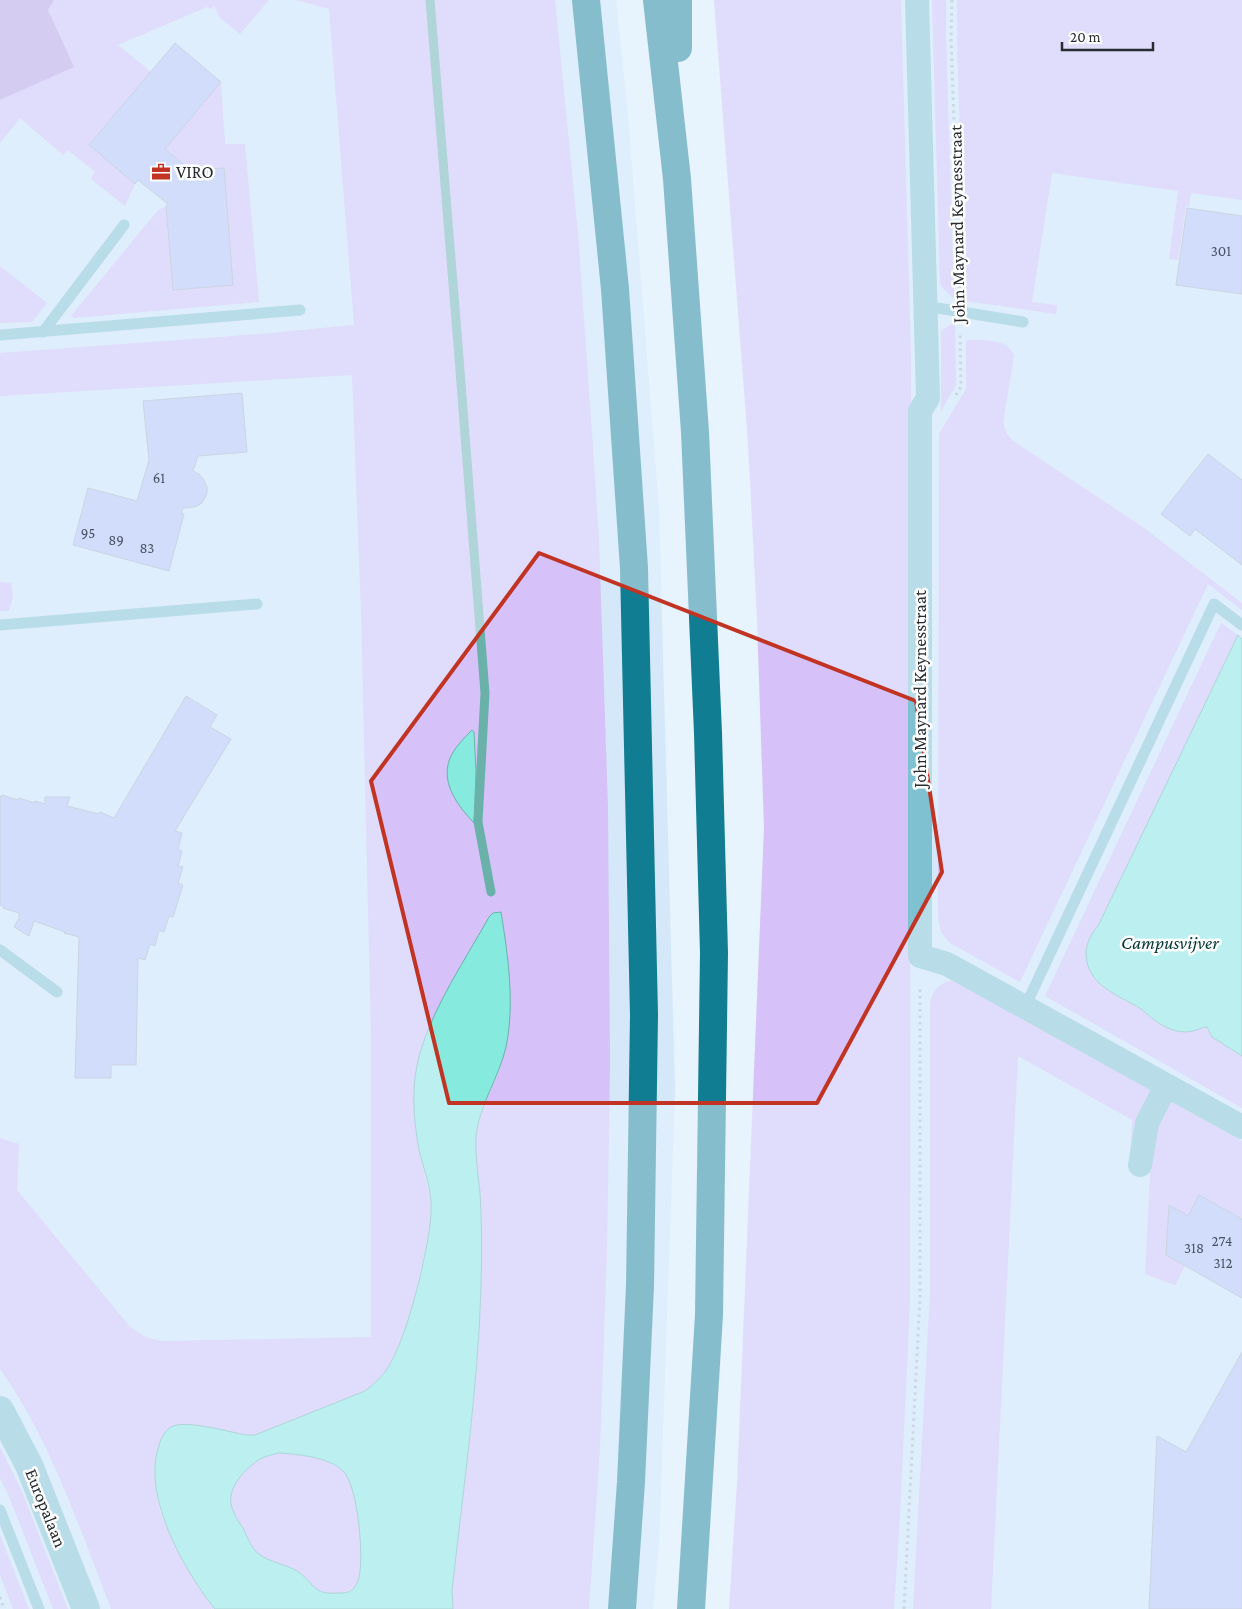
<svg xmlns="http://www.w3.org/2000/svg" width="1242" height="1609" viewBox="0 0 1242 1609" font-family="'Crimson Pro',serif">
	<style>
		.built { fill: #d4e8fa }
		.green { fill: #d7c1f9 }
		.forest { fill: #bca1e2 }
		.water { fill: #87eade; stroke: #6ab1aa; fill-rule: evenodd }
		.lines { fill: none; stroke-linecap: round; stroke-linejoin: round }
		.stream { stroke: #6ab1aa; stroke-width: 9 }
		.building { fill: #b7c4f9; stroke: #aaafbe }
		.path { stroke: #adb7bf; stroke-width: 3; stroke-dasharray: 2.5 4; stroke-linecap: butt }
		.service { stroke: #80c1d1; stroke-width: 11 }
		.minor { stroke: #80c1d1; stroke-width: 24 }
		.tertiary { stroke: #80c1d1; stroke-width: 28 }
		.motorway { stroke: #107d92; stroke-width: 28 }
		.marked { fill: none; stroke: #c13423; stroke-width: 4; stroke-linejoin: round }
		.labels { text-anchor: middle; stroke-width: 5; stroke-linejoin: round; paint-order: stroke }
		.number-label { font-size: 15px; fill: #4a5262 }
		.poi-label { font-size: 18px; fill: #262c30; stroke: #fefefe; text-anchor: start }
		.street-label { font-size: 18px; fill: #262c30; stroke: #fefefe }
		.water-label { font-size: 19px; font-style: italic; fill: #053632; stroke: #fefefe }
	</style>
	<rect width="100%" height="100%" fill="#e7f3fd"/>
	<g class="built">
		<polygon points="0,0 616,0 628,116 659,510 675,1088 659,1544 653,1609 0,1609"/>
		<polygon points="721,0 1242,0 1242,1609 742,1609 785,566"/>
	</g>
	<g class="green">
		<polygon points="54,0 269,0 240,34 220,18 214,6 210,9 207,7 118,45 151,72 89,145 135,184 125,206 91,179 95,172 68,150 63,155 20,118 0,143 0,100 73,67 47,10"/>
		<path d="M296,0h259l23,234 14,199 7,107 9,267 2,257 -3,187 -7,197 -11,161h-136v-1l-1,-17c11,-101 27,-203 29,-305 1,-30 1,-61 -1,-91 -2,-20 -6,-40 -4,-60 3,-24 15,-43 23,-64 14,-40 11,-83 8,-124l-74,71 -13,39 -5,20v41l4,32 12,52 -2,31 -18,80 -11,29 -12,26 -12,15 -11,8 -110,44h-9l-68,-10c-30,9 -25,71 -15,94 5,10 11,21 16,31 11,21 21,41 36,59h-104c-32,-82 -60,-168 -111,-240v-231l19,6 -2,46 114,138 15,9 15,4 210,-4v-298l-10,-429 -9,-235 -352,21v-43l260,-19 94,-9 -25,-316z"/>
		<polygon points="714,0 901,0 911,353 910,1303 900,1515 894,1609 729,1609 737,1483 764,828 757,620 748,442"/>
		<polygon points="932,0 946,0 946,38 954,299 940,285"/>
		<polygon points="957,0 1242,0 1242,200 1191,193 1189,206 1186,206 1178,260 1169,259 1178,191 1052,173 1032,302 1057,305 1056,314 965,301 957,38"/>
		<polygon points="221,82 225,144 245,144 259,302 74,318 71,316 158,210 166,206 173,290 233,285 224,168 197,170 194,173 165,149"/>
		<polygon points="0,266 47,303 32,322 0,323"/>
		<polygon points="955,322 956,385 941,411 941,331"/>
		<path d="M966,340c17,1 39,-3 48,15l-11,68 4,11 6,7 127,84 102,78v7l-34,-26 -188,398 -70,-39 -9,-11 -3,-14 1,-484 27,-45z"/>
		<polygon points="0,582 11,583 13,597 9,611 0,611"/>
		<path d="M1221,623l17,12 -140,291c-7,8 -12,18 -12,28 1,32 33,41 55,55 11,8 19,17 32,21 7,2 17,2 23,0 5,-1 6,-3 11,-3l5,10 30,19v52l-197,-112z"/>
		<path d="M955,980l5,1 282,160v78l-42,-24 -12,21 -19,-10 -3,49 19,11 -10,19 -30,-11 6,-115 -22,-13 2,-1 1,-25 -114,-64 -27,553h-78l17,-317v-290c4,-13 11,-21 25,-22z"/>
		<polygon points="0,1447 21,1489 68,1609 53,1609 8,1494 0,1478"/>
		<path d="M278,1453c19,1 51,4 65,18 15,14 19,75 18,95 -1,17 -5,26 -24,27 -6,1 -12,2 -18,-2 -8,-5 -14,-15 -23,-20 -11,-7 -27,-9 -37,-17 -8,-6 -12,-18 -16,-26 -5,-7 -10,-15 -12,-24 -3,-18 15,-36 29,-45 5,-3 13,-4 18,-6z"/>
		<polygon points="0,1535 29,1609 13,1609 0,1575"/>
	</g>
	<polygon class="forest" points="0,0 54,0 48,10 74,67 0,100"/>
	<g class="water">
		<path d="M1238,635l4,4v417l-30,-19 -5,-10c-5,0 -6,2 -11,3 -7,3 -16,2 -23,0 -13,-4 -22,-13 -32,-21 -22,-14 -54,-23 -55,-55 0,-10 5,-20 12,-28z"/>
		<path d="M472,730l2,2 2,40 -2,51c-17,-18 -36,-43 -22,-69 5,-9 13,-17 20,-24z"/>
		<path d="M501,912c7,44 14,91 5,135 -7,31 -27,58 -30,89 -1,19 2,38 4,57 2,31 2,63 1,94 -3,102 -18,203 -29,304l1,18h-238c-30,-37 -72,-111 -57,-160 2,-8 5,-17 13,-22 14,-8 58,5 75,8h9l110,-44c9,-7 18,-15 24,-25 15,-27 23,-58 31,-89 5,-24 12,-50 11,-75 -1,-18 -8,-35 -12,-52 -4,-23 -7,-48 -4,-72 6,-54 48,-114 74,-161l4,-4zM278,1453c19,1 51,4 65,18 15,13 22,91 15,110 -1,3 -4,7 -6,9 -5,3 -9,3 -15,3 -25,2 -23,-11 -40,-22 -12,-7 -28,-9 -38,-17 -8,-6 -12,-18 -16,-26 -5,-7 -10,-15 -12,-24 -3,-18 15,-36 29,-45 5,-3 13,-4 18,-6z"/>
	</g>
	<g class="lines">
		<polyline class="stream" points="430,0 458,345 485,693 478,822 491,892"/>
	</g>
	<g class="building">
		<polygon points="175,43 221,82 165,149 194,173 197,170 224,168 233,285 173,290 166,206 168,204 138,180 135,184 89,145"/>
		<polygon points="1187,208 1242,216 1242,294 1176,285"/>
		<polygon points="242,393 247,452 198,456 193,471 199,474 204,480 207,487 207,494 202,503 197,506 189,508 183,508 181,514 184,514 169,571 73,545 88,488 137,501 149,460 143,401"/>
		<polygon points="1208,454 1242,480 1242,565 1195,529 1190,536 1161,514"/>
		<polygon points="186,696 217,715 210,727 231,739 175,831 182,833 178,849 182,851 178,866 183,867 178,883 183,885 173,917 169,916 164,932 159,930 155,946 150,944 145,960 138,958 136,1065 111,1065 111,1078 75,1078 79,937 64,933 65,932 34,921 29,936 14,927 19,918 19,913 3,908 4,907 0,905 0,796 2,797 2,795 18,800 19,798 35,803 35,801 45,804 45,797 70,797 67,806 99,814 100,812 114,818"/>
		<polygon points="1199,1195 1242,1219 1242,1298 1166,1255 1169,1205 1188,1216"/>
		<polygon points="1242,1352 1242,1609 1149,1609 1157,1436 1186,1452"/>
	</g>
	<g class="lines">
		<g class="path">
			<polyline points="952,0 951,38 960,292"/>
			<polyline points="956,395 961,387 960,333"/>
			<polyline points="0,1597 4,1609"/>
			<polyline points="904,1609 920,1297 920,985"/>
		</g>
		<g class="service">
			<polyline points="925,306 1023,322"/>
			<polyline points="43,332 124,225"/>
			<polyline points="0,335 300,310"/>
			<polyline points="0,625 257,604"/>
			<polyline points="0,950 57,992"/>
			<polyline points="1025,1007 1214,604 1242,625"/>
			<polyline points="0,1510 39,1609"/>
		</g>
		<g class="minor">
			<polyline points="917,0 928,398 920,411 920,956 947,964 1242,1127"/>
			<polyline points="1140,1165 1147,1123 1166,1086"/>
		</g>
		<polyline class="tertiary" points="0,1410 29,1465 86,1609"/>
		<g class="motorway">
			<polyline points="586,0 615,289 634,568 644,1015 640,1286 631,1482 622,1609"/>
			<polyline points="657,0 677,179 695,432 708,733 714,953 709,1315 691,1609"/>
			<polyline points="678,48 678,0"/>
		</g>
	</g>
	<path d="M0 0H1242V1609H0ZM539,553l377,148 26,171 -125,231h-368l-78,-322z" fill="#e7f3fd" fill-opacity=".55" fill-rule="evenodd"/>
	<path class="marked" d="M539,553l377,148 26,171 -125,231h-368l-78,-322z"/>
	<defs>
		<g id="office-bare" transform="scale(1.5)"><path d="M-6-3h4V-5.5h4V-3h4V5H-6ZM-1-4.5V-3h2v-1.5ZM-6 0V1H6V0Z" fill="#c13423" stroke="#fefefe" stroke-width="2.5" paint-order="stroke"/></g>
	</defs>
	<g fill-rule="evenodd">
		<use href="#office-bare" x="161" y="172"/>
	</g>
	<g class="labels">
		<g class="number-label">
			<text x="1221" y="256">301</text>
			<text x="159" y="483">61</text>
			<text x="88" y="538">95</text>
			<text x="116" y="545">89</text>
			<text x="147" y="553">83</text>
			<text x="1222" y="1246">274</text>
			<text x="1194" y="1253">318</text>
			<text x="1223" y="1268">312</text>
		</g>
		<g class="poi-label">
			<text x="176" y="178">VIRO</text>
		</g>
		<g class="street-label">
			<text transform="translate(957 224) rotate(-91)" y="6">John Maynard Keynesstraat</text>
			<text transform="translate(920 689) rotate(-90)" y="6">John Maynard Keynesstraat</text>
			<text transform="translate(46 1508) rotate(68)" y="6">Europalaan</text>
		</g>
		<g class="water-label">
			<text x="1170" y="949">Campusvijver</text>
		</g>
	</g>
	<path d="M1062 42v8h91v-8" fill="none" stroke="#262c30" stroke-width="2.5"/>
	<text x="1070" y="42" font-size="15" fill="#262c30" stroke="#fefefe" stroke-width="4" paint-order="stroke">20 m</text>
</svg>
